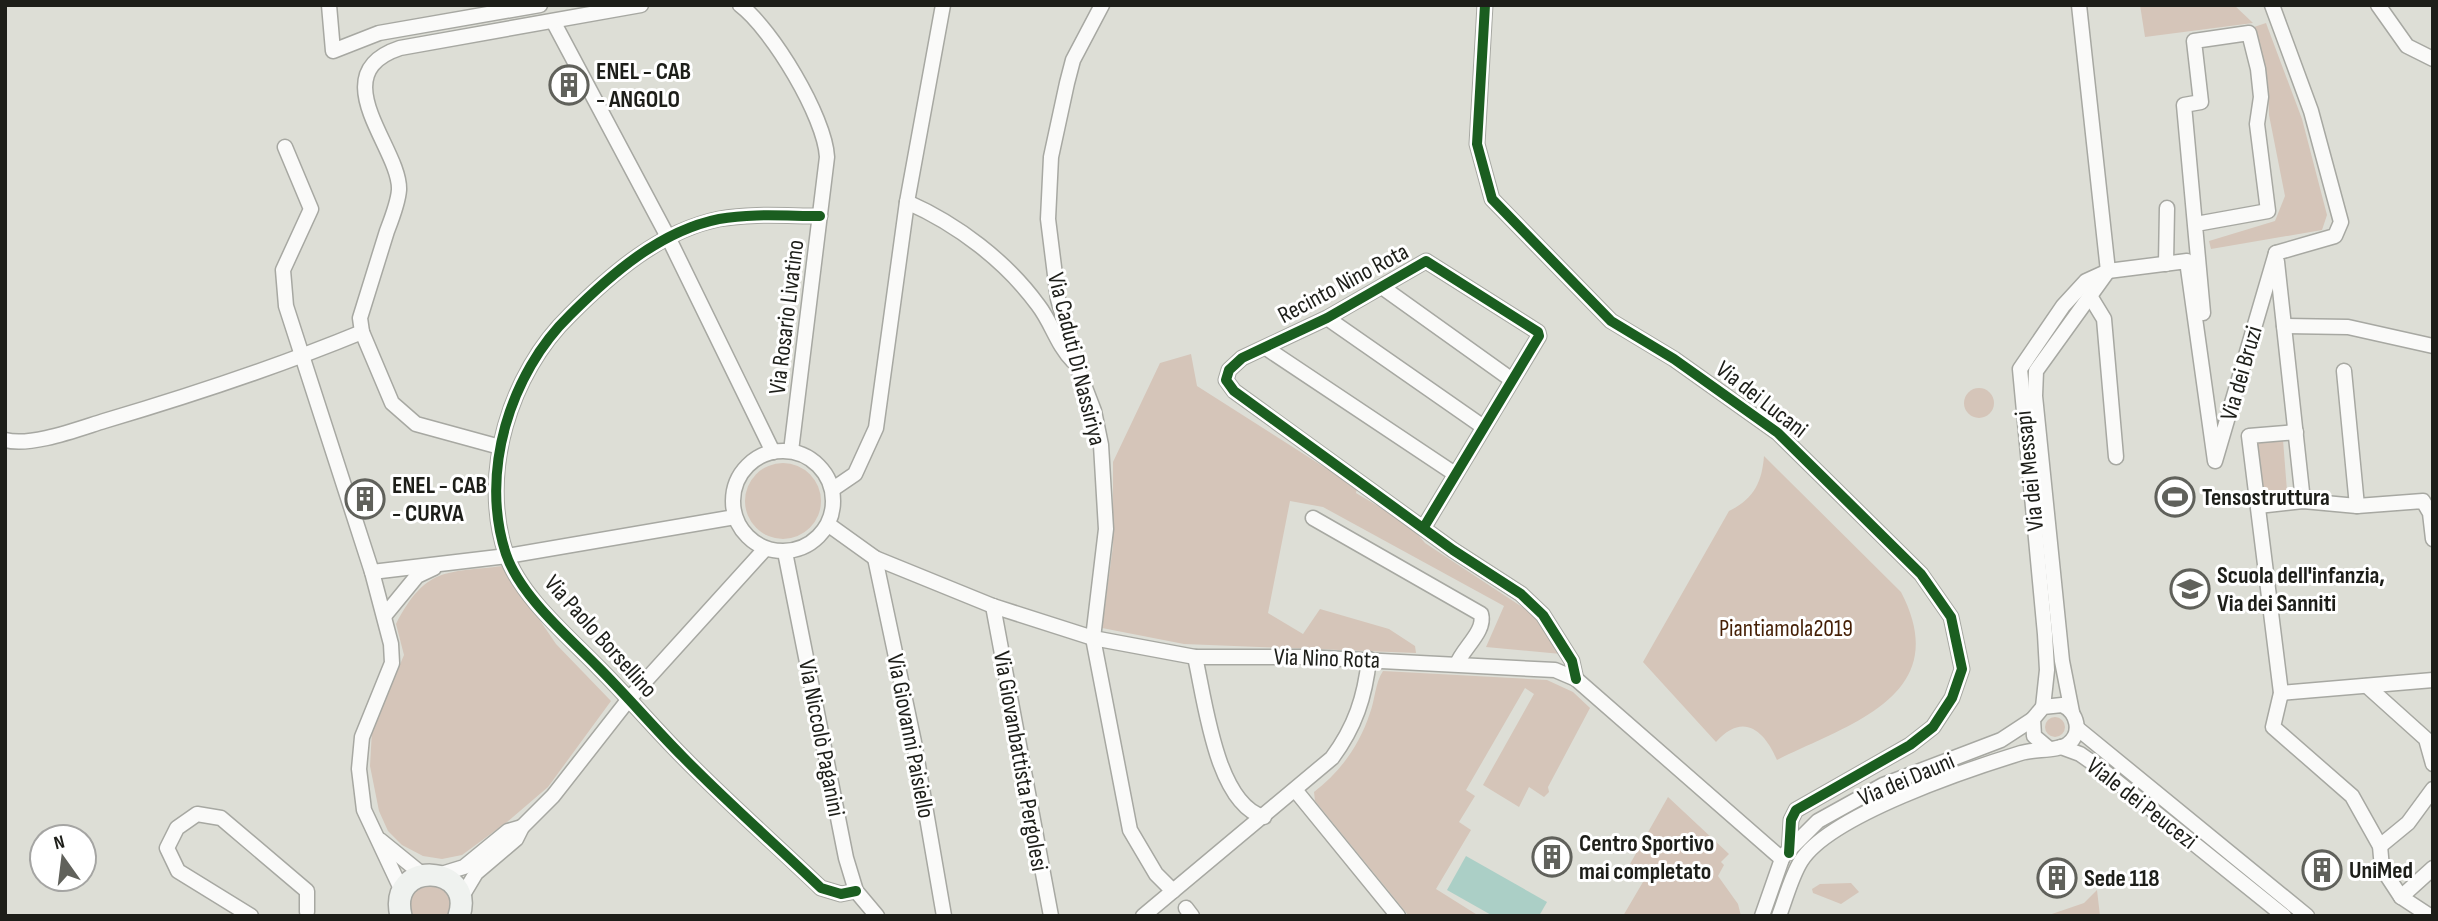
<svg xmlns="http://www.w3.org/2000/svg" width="2438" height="921" viewBox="0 0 2438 921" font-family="'Sofia Sans Condensed',sans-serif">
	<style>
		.green { fill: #d5c5b9 }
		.water { fill: #abcfc6 }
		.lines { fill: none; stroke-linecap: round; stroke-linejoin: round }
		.street-casing { stroke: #a7a8a2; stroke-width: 17 }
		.secondary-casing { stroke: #a7a8a2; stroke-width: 24 }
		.street { stroke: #fafaf9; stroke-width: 14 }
		.secondary { stroke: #eff2ef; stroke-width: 21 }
		.cycleway-casing { stroke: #fff; stroke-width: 15 }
		.cycleway { stroke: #1b5e20; stroke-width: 10 }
		.labels { text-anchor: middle; stroke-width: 6; stroke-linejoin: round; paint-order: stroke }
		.poi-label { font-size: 24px; font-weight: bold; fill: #1d1e19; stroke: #fff; text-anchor: start }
		.street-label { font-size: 24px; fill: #1d1e19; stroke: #fff }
		.park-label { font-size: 24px; fill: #451f05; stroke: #fff }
	</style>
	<rect width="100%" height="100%" fill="#ddded6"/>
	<g class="green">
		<polygon points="2140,5 2234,5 2253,23 2145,37"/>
		<polygon points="2266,23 2302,119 2327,215 2322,230 2211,249 2209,241 2275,221 2285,196 2269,115 2268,83 2254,27"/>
		<polygon points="1191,354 1197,386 1357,488 1356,493 1410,525 1425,543 1536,616 1561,654 1486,647 1504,606 1323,507 1290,501 1268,613 1303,634 1320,609 1389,629 1415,646 1416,653 1184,644 1102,628 1113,546 1113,462 1160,363"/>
		<circle cx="1979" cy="403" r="15"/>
		<polygon points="2283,440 2287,491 2261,493 2257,442"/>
		<path d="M1764,456l137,136c54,104 -52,132 -124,168 -13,-30 -34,-48 -61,-18l-73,-80 86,-151c25,-12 33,-29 35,-55z"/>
		<circle cx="783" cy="501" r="38"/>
		<path d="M503,566l53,78 55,57 -63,86 -41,35 -45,33 -20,4 -19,-3 -21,-11 -14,-14 -9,-20 -9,-45 2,-36 32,-75 -8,-31c30,-57 48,-51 107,-58z"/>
		<path d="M1383,671l164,9 26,12 17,16 -42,79 1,5 -5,5 -15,-10 -10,20 -36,-22 51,-91 -9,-6 -59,102 9,6 -16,26 12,8 -35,59 43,27h-70l-94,-115 -1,-9c27,-21 45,-46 56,-79 5,-13 5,-30 13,-42z"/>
		<circle cx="2055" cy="727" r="10"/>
		<polygon points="1668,797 1729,854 1721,862 1724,865 1718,876 1738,904 1741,916 1623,916 1643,882 1626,871"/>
		<polygon points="431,881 452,893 452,916 408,916 409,892"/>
		<polygon points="1851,883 1859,892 1841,904 1813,893 1812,889 1820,884"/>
		<polygon points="2097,890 2100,916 2046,916 2084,903"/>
	</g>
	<polygon class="water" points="1466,856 1547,902 1539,916 1493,916 1447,890"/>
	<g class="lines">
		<g class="street-casing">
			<g id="street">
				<polyline points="329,5 333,51 379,33 540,5"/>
				<path d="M740,5c32,24 85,112 87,152l-36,294"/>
				<polyline points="1102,5 1073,60 1067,83 1051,157 1048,219 1058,299 1076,364 1094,411 1101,445 1106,529 1093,638 1130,830 1156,874 1173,891"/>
				<polyline points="1485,5 1477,144 1492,199 1611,321 1674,359 1778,433 1921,574 1951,617 1962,669 1952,698 1933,727 1910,745 1796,810 1791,820 1789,853"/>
				<polyline points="2272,5 2311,111 2341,222 2335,236 2276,253"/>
				<polyline points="2378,5 2407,46 2433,59"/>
				<polyline points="554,23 669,239 773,452"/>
				<polyline points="285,147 311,209 283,270 286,306 372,572 391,644 392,663 362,737 359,769 364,810 402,891"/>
				<path d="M907,202c50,22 99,59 131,103 14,18 19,40 35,56"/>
				<path d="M820,216c-33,0 -68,-3 -101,3 -59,12 -108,55 -149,96 -60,58 -91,158 -64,239 14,42 63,83 93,114 29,29 55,60 84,89 44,45 92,87 138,131l20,6 15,-3"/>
				<polyline points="2196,224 2268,211 2257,124 2261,97 2258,69 2249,33 2194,41 2201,102 2184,105 2203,313"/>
				<polyline points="2277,262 2303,501"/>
				<polyline points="2166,264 2167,208"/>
				<polyline points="1382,287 1512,380"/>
				<polyline points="2090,296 2104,319 2116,457"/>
				<polyline points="1327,318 1482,426"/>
				<polyline points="2284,326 2348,327 2433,346"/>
				<polyline points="1266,348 1455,474"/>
				<polyline points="2296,432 2249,436 2281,693 2273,727 2352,796 2380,846 2382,868 2401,897 2430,916"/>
				<path d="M5,440c26,7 73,-11 99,-19 88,-26 173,-54 258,-89"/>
				<path d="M500,447l-84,-23 -24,-21 -30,-71 -2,-14c9,-29 18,-58 27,-87 5,-13 11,-28 12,-41 2,-41 -78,-116 1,-142l241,-43"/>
				<circle cx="783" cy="501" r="50"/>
				<polyline points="833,489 855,474 876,428 907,202 943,5"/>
				<polyline points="2258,506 2303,501 2357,506 2344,371"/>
				<polyline points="2357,506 2423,501 2430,513 2433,539"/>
				<path d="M1313,518l168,96c5,17 -18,34 -24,50"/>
				<polyline points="829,525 875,558 993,606 1093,638 1195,657 1304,657 1555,670 1576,679 1782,859"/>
				<polyline points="1424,527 1539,336 1538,332 1426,261 1327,318 1242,358 1229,370 1226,380 1234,391 1453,550 1521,594 1543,615 1572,661 1576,679"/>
				<polyline points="785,552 846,858 856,891 877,916"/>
				<polyline points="875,558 914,742 944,916"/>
				<polyline points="372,572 507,556 735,517"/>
				<polyline points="993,606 1051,916"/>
				<polyline points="385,615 417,576 434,568"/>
				<path d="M1195,657c10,43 21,147 69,160"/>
				<polyline points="2367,686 2426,739 2433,764"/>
				<polyline points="2281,693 2433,680"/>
				<polyline points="2043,707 2047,670 2045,634 2020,369 2063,306 2086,281 2108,271 2187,261 2215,461 2276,253"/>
				<polyline points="2072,712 2062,661 2035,396 2036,371 2108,271 2079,5"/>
				<polyline points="2077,728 2307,916"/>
				<polyline points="2061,747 2080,754 2100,768 2284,916"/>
				<polyline points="1296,791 1398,916"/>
				<polyline points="380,840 423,875"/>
				<polyline points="2380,846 2408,823 2433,789"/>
				<polyline points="438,875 464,867 508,831 522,827"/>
				<polyline points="2401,897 2433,868"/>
				<polyline points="461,898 476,873 516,839 522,827 553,796 629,699 765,549"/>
				<polyline points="1186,908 1192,916"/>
				<polyline points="251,916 178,871 167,848 177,828 197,814 221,818 307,891 307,912"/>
				<path d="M1143,916l189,-158c23,-31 33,-61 37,-99"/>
				<polyline points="1762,916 1783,856 1818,821 1883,785 2001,740 2033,719"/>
				<path d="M1779,916c7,-18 12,-39 22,-55 29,-46 168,-92 220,-108 13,-4 38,-2 47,-9 15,-11 9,-32 -6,-39l-19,2 -10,12 1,17 13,11"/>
			</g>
		</g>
		<g class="secondary-casing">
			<path id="secondary" d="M401,916c-14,-57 75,-52 58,0"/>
		</g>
		<use href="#street" class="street"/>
		<use href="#secondary" class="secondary"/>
		<g class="cycleway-casing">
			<g id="cycleway">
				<polyline points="1485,5 1477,144 1492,199 1611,321 1674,359 1778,433 1921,574 1951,617 1962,669 1952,698 1933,727 1910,745 1796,810 1791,820 1789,853"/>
				<path d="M820,216c-33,0 -68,-3 -101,3 -59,12 -108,55 -149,96 -60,58 -91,158 -64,239 14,42 63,83 93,114 29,29 55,60 84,89 44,45 92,87 138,131l20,6 15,-3"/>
				<polyline points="1424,527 1539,336 1538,332 1426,261 1327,318 1242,358 1229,370 1226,380 1234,391 1453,550 1521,594 1543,615 1572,661 1576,679"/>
			</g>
		</g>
		<use href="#cycleway" class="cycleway"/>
	</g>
	<defs>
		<g id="building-ring" transform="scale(2.0125)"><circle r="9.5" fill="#fff" stroke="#60615b" stroke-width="1.5"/><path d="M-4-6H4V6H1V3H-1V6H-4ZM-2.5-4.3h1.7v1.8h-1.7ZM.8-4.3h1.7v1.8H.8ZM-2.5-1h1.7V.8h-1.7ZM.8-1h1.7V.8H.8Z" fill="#60615b"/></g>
		<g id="stadium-ring" transform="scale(2.0125)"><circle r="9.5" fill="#fff" stroke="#60615b" stroke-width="1.5"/><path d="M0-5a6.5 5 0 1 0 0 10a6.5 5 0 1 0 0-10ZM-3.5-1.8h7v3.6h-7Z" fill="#60615b"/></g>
		<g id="school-ring" transform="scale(2.0125)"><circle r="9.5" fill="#fff" stroke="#60615b" stroke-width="1.5"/><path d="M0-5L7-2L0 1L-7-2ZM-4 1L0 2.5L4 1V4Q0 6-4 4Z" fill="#60615b"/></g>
	</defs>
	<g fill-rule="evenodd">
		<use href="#building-ring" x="569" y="85"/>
		<use href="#stadium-ring" x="2175" y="497"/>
		<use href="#building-ring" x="365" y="499"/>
		<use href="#school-ring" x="2190" y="589"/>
		<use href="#building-ring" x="1552" y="857"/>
		<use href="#building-ring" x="2322" y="870"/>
		<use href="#building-ring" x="2057" y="878"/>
	</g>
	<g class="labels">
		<g class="poi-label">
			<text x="596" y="79">ENEL - CAB<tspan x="596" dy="28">- ANGOLO</tspan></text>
			<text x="392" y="493">ENEL - CAB<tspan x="392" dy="28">- CURVA</tspan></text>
			<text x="2202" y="505">Tensostruttura</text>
			<text x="2217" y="583">Scuola dell'infanzia,<tspan x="2217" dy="28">Via dei Sanniti</tspan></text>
			<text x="1579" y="851">Centro Sportivo<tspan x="1579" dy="28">mai completato</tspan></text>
			<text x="2349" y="878">UniMed</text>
			<text x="2084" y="886">Sede 118</text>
		</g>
		<g class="street-label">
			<text transform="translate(1343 283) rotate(-28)" y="8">Recinto Nino Rota</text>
			<text transform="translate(786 317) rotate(-83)" y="8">Via Rosario Livatino</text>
			<text transform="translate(1077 359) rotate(76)" y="8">Via Caduti Di Nassiriya</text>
			<text transform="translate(2241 373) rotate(-74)" y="8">Via dei Bruzi</text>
			<text transform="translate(1762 399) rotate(38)" y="8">Via dei Lucani</text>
			<text transform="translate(2029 471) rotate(-96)" y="8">Via dei Messapi</text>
			<text transform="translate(601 636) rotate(48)" y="8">Via Paolo Borsellino</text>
			<text transform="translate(1327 658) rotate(2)" y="8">Via Nino Rota</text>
			<text transform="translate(911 736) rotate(79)" y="8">Via Giovanni Paisiello</text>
			<text transform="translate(822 738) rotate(79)" y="8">Via Niccolò Paganini</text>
			<text transform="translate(1021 761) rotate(80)" y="8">Via Giovanbattista Pergolesi</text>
			<text transform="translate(1906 779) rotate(-23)" y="8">Via dei Dauni</text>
			<text transform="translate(2142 803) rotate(38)" y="8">Viale dei Peucezi</text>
		</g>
		<g class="park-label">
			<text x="1786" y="636">Piantiamola2019</text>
		</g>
	</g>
	<rect width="2438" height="921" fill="none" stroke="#1d1e19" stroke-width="14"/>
	<g transform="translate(63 858) rotate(346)"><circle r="33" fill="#ffffff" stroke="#a5a5a3" stroke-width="2"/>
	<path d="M0-5L12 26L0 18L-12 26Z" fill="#60615b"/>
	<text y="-10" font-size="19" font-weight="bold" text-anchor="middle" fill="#1d1e19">N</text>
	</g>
</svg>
